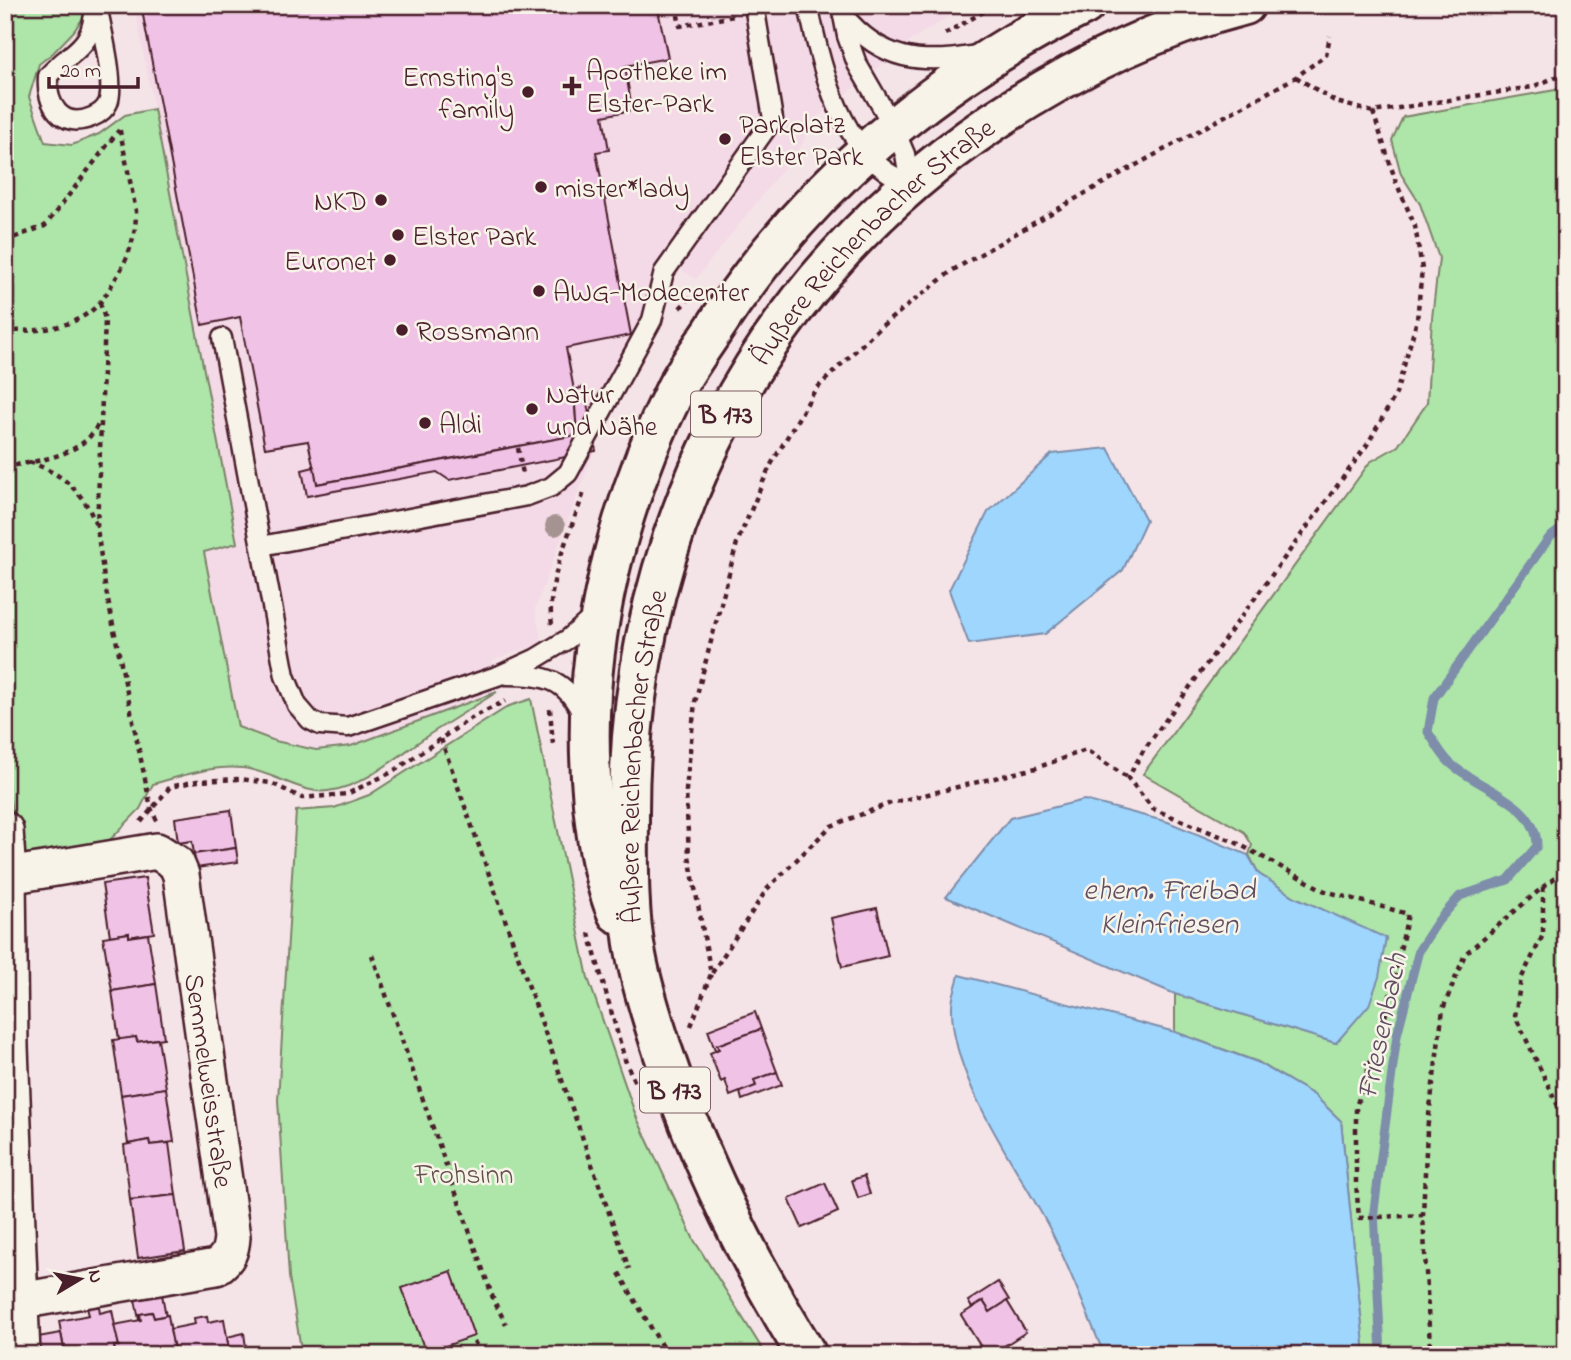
<svg xmlns="http://www.w3.org/2000/svg" width="1571" height="1360" viewBox="0 0 1571 1360" font-family="'Indie Flower',sans-serif">
	<style>
		.built { fill: #f4dae7 }
		.green { fill: #aee5a9; stroke: #7c826a; stroke-width: 2 }
		.water { fill: #9fd6fe; stroke: #7d8daa; stroke-width: 2 }
		.lines { fill: none; stroke-linecap: round; stroke-linejoin: round }
		.stream { stroke: #7d8daa; stroke-width: 9 }
		.building { fill: #f0c2e6; stroke: #4a1f2b; stroke-width: 2 }
		.lane-casing { stroke: #4a1f2b; stroke-width: 23 }
		.street-casing { stroke: #4a1f2b; stroke-width: 40 }
		.primary-casing { stroke: #4a1f2b; stroke-width: 44 }
		.path { stroke: #4a1f2b; stroke-width: 4.5; stroke-dasharray: 5 5; stroke-linecap: butt }
		.lane { stroke: #f7f3e8; stroke-width: 18 }
		.street { stroke: #f7f3e8; stroke-width: 35 }
		.primary { stroke: #f7f3e8; stroke-width: 38 }
		.tree { fill: #a59391 }
		.poi-dot { fill: #4a1f2b; stroke: #f7f3e8; stroke-width: 2.5 }
		.labels { text-anchor: middle; stroke-width: 5; stroke-linejoin: round; paint-order: stroke }
		.shield { fill: #f7f3e8; stroke: #7e5f64; stroke-width: 2 }
		.shield-label { font-size: 26px; font-weight: bold; fill: #4a1f2b }
		.poi-label { font-size: 28px; fill: #4a1f2b; stroke: #f7f3e8; text-anchor: start }
		.street-label { font-size: 28px; fill: #4a1f2b; stroke: #f7f3e8 }
		.park-label { font-size: 28px; fill: #63504a; stroke: #f7f3e8 }
		.water-label { font-size: 30px; font-style: italic; fill: #5f4d60; stroke: #f7f3e8 }
	</style>
	<rect width="100%" height="100%" fill="#f5e4e7"/>
	<filter id="ink" filterUnits="userSpaceOnUse"><feTurbulence type="fractalNoise" baseFrequency=".0143" numOctaves="2"/><feDisplacementMap in="SourceGraphic" scale="14" xChannelSelector="R" yChannelSelector="G"/><feConvolveMatrix kernelMatrix="1 2 1 2 8 2 1 2 1" color-interpolation-filters="sRGB"/></filter>
	<g filter="url(#ink)">
		<polygon class="built" points="134,5 968,5 914,38 812,122 802,145 696,279 677,267 666,293 662,314 602,430 535,609 542,643 493,660 497,692 351,746 316,750 274,741 238,728 204,552 237,543"/>
		<g class="green">
			<path d="M5,5h80v10l-11,16 -21,22 -14,11 -10,33 16,45 27,3 27,-11 26,-19 29,-6 83,434 -33,9 34,175 37,14 41,9 35,-4 146,-54c-22,14 -45,28 -67,42 -31,21 -64,52 -102,57 -26,4 -58,-21 -86,-23 -29,-3 -61,8 -89,16l-13,25 -34,35 -79,13 -11,-18 -11,-75v-79l2,-1 -2,-11z"/>
			<polygon points="1566,85 1566,1355 1365,1355 1341,1121 1314,1095 1258,1062 1175,1032 1175,994 1336,1043 1386,939 1295,897 1259,874 1249,855 1252,845 1244,832 1143,774 1370,462 1398,446 1427,403 1432,318 1439,258 1420,204 1401,174 1392,140 1403,117 1555,90"/>
			<polygon points="531,699 588,978 636,1116 694,1240 766,1355 302,1355 289,1277 278,1100 296,811 334,808 369,795 509,706"/>
		</g>
		<g class="water">
			<polygon points="1108,448 1146,520 1123,570 1045,634 969,644 949,590 988,512 1052,454"/>
			<polygon points="1084,800 1168,822 1248,855 1259,874 1295,897 1386,938 1379,977 1369,1005 1336,1043 1175,994 946,897 1010,818"/>
			<path d="M959,975l216,57 82,30 57,33 27,26 24,234 -261,-1c-17,-40 -32,-80 -51,-119 -32,-65 -103,-154 -101,-229 0,-10 5,-21 7,-31z"/>
		</g>
		<g class="lines">
			<path class="stream" d="M1381,1355l-7,-145 23,-175 22,-85 19,-29 22,-25 48,-16 29,-34c0,-45 -59,-57 -87,-83 -9,-8 -15,-21 -22,-31l6,-34 115,-160 17,-13"/>
		</g>
		<g class="building">
			<polygon points="141,5 657,5 668,58 625,66 632,110 603,116 609,150 596,152 631,335 566,348 574,390 577,435 317,484 308,441 265,448 240,317 202,325"/>
			<polygon points="584,387 596,451 449,480 437,472 307,496 302,470 314,467 317,484 577,435 574,390"/>
			<polygon points="231,810 236,848 194,854 192,841 178,843 175,818"/>
			<polygon points="236,848 238,862 196,868 194,854"/>
			<polygon points="145,878 154,933 129,937 129,933 110,936 102,884"/>
			<polygon points="877,908 888,956 842,967 831,918"/>
			<polygon points="129,933 129,937 148,934 156,984 112,991 103,937"/>
			<polygon points="156,984 164,1038 137,1042 136,1037 119,1040 112,991"/>
			<polygon points="755,1012 761,1029 717,1045 719,1049 715,1050 708,1030"/>
			<polygon points="761,1029 777,1072 754,1080 756,1086 730,1096 725,1080 721,1082 710,1053 719,1049 717,1045"/>
			<polygon points="136,1037 137,1042 158,1039 166,1088 121,1095 113,1040"/>
			<polygon points="777,1072 782,1085 742,1100 740,1092 756,1086 754,1080"/>
			<polygon points="166,1088 174,1142 150,1145 149,1140 128,1144 121,1095"/>
			<polygon points="149,1140 150,1145 169,1143 176,1195 130,1200 124,1145"/>
			<polygon points="864,1176 870,1194 858,1198 852,1180"/>
			<polygon points="825,1183 838,1212 802,1228 789,1199"/>
			<polygon points="176,1195 185,1251 138,1258 130,1200"/>
			<polygon points="451,1271 474,1336 426,1353 402,1288"/>
			<polygon points="998,1282 1009,1300 990,1312 983,1301 972,1308 968,1301"/>
			<polygon points="161,1289 166,1316 154,1318 152,1312 140,1314 141,1320 139,1320 134,1294"/>
			<polygon points="983,1301 990,1312 1007,1301 1026,1332 990,1355 986,1355 961,1315"/>
			<polygon points="99,1306 100,1313 112,1310 119,1346 114,1346 116,1355 65,1355 59,1321 89,1315 87,1308"/>
			<polygon points="152,1312 154,1318 168,1315 174,1349 169,1350 170,1355 116,1355 114,1346 119,1346 114,1325 141,1320 140,1314"/>
			<polygon points="207,1316 208,1322 224,1319 230,1355 170,1355 169,1350 174,1349 170,1329 195,1324 194,1318"/>
			<polygon points="61,1333 65,1355 41,1355 38,1337"/>
			<polygon points="244,1333 247,1355 230,1355 227,1337"/>
		</g>
		<g class="lines">
			<g class="lane-casing">
				<g id="lane">
					<path d="M95,5c-3,46 -21,42 -47,71 -2,28 13,54 44,41 7,-3 13,-7 16,-14 8,-19 -7,-76 -11,-98"/>
					<path d="M808,5c12,56 28,130 78,166 7,5 16,9 24,13"/>
					<polyline points="841,5 847,36 857,64 893,126 905,154 910,184"/>
					<path d="M844,16c38,45 77,49 132,39"/>
					<polyline points="222,338 285,676 297,705 310,720 320,725 348,727 500,675 535,659 568,639 594,616"/>
					<polyline points="261,546 527,496 551,487 568,473 652,320 664,272 773,119 754,5"/>
					<path d="M507,675c38,0 59,3 76,41"/>
				</g>
			</g>
			<g class="street-casing">
				<g id="street">
					<polyline points="5,830 8,876 10,1047 22,1355"/>
					<path id="s1" d="M8,876l149,-25 19,12 5,12 51,362c-1,14 -4,22 -16,30l-196,34"/>
				</g>
			</g>
			<g class="primary-casing">
				<g id="primary">
					<path d="M617,913c-25,-58 -30,-157 -26,-220 7,-105 38,-211 85,-305 10,-19 24,-38 36,-56 92,-143 221,-253 373,-327"/>
					<path id="s2" d="M807,1355c-59,-95 -109,-197 -144,-303 -10,-32 -21,-64 -27,-97 -9,-46 -7,-96 -7,-143 0,-284 129,-531 365,-691 77,-51 161,-93 251,-116"/>
				</g>
			</g>
			<g class="path">
				<polyline points="676,5 680,26 734,16"/>
				<polyline points="945,34 995,5"/>
				<polyline points="1296,77 1336,102 1373,112 1532,87 1566,73"/>
				<polyline points="1373,112 1396,182 1415,226 1422,269 1417,320 1396,394 1367,445 1143,751 1128,778 1153,809 1235,842 1325,891 1408,914 1387,1010 1356,1107 1356,1183 1359,1218 1423,1215"/>
				<polyline points="5,241 45,226 119,130"/>
				<polyline points="100,303 105,319 97,528 105,586 151,808 157,821"/>
				<polyline points="680,308 696,292"/>
				<path d="M5,330c31,3 75,-2 96,-29 6,-7 10,-15 15,-23 13,-21 20,-42 20,-67l-17,-85"/>
				<polyline points="518,448 523,474"/>
				<path d="M29,462c33,11 55,30 67,63"/>
				<path d="M5,467c31,-6 82,-11 94,-46"/>
				<path d="M552,624c-7,-41 19,-93 32,-132"/>
				<polyline points="550,709 553,745"/>
				<polyline points="441,739 629,1269"/>
				<polyline points="141,822 170,787 197,781 240,779 271,783 302,798 347,794 394,771 468,720 505,701"/>
				<polyline points="1543,887 1543,935 1521,979 1515,1016 1561,1112 1566,1117"/>
				<polyline points="589,933 625,1060 636,1085"/>
				<polyline points="372,955 494,1301 506,1324"/>
				<polyline points="712,973 767,889 831,826 891,803 1036,768 1086,750 1128,778"/>
				<polyline points="691,1026 711,974 689,856 686,790 695,702 737,543 769,468 815,390 879,328 953,270 1089,191 1296,77 1326,55 1330,36"/>
				<polyline points="619,1273 667,1355"/>
				<polyline points="474,1341 481,1355"/>
				<polyline points="1434,1355 1430,1347 1423,1215 1427,1130 1443,1009 1465,954 1543,887 1556,877 1566,873"/>
			</g>
			<use href="#lane" class="lane"/>
			<use href="#street" class="street"/>
			<use href="#primary" class="primary"/>
		</g>
		<circle class="tree" cx="555" cy="526" r="10"/>
	</g>
	<g class="poi-dot">
		<path d="M568.5 75.5h7v7h7v7h-7v7h-7v-7h-7v-7h7z"/>
		<circle cx="528" cy="92" r="7"/>
		<circle cx="725" cy="139" r="7"/>
		<circle cx="541" cy="187" r="7"/>
		<circle cx="381" cy="200" r="7"/>
		<circle cx="398" cy="235" r="7"/>
		<circle cx="390" cy="260" r="7"/>
		<circle cx="539" cy="291" r="7"/>
		<circle cx="402" cy="330" r="7"/>
		<circle cx="532" cy="409" r="7"/>
		<circle cx="425" cy="423" r="7"/>
	</g>
	<g class="labels">
		<g class="shield">
			<rect x="691" y="391.5" width="70" height="45" rx="5"/>
			<rect x="640" y="1067.5" width="70" height="45" rx="5"/>
		</g>
		<g class="shield-label">
			<text x="726" y="423">B 173</text>
			<text x="675" y="1099">B 173</text>
		</g>
		<g class="poi-label">
			<text x="586" y="80">Apotheke im<tspan x="586" dy="32">Elster-Park</tspan></text>
			<text x="514" y="86" text-anchor="end">Ernsting's<tspan x="514" dy="32">family</tspan></text>
			<text x="739" y="133">Parkplatz<tspan x="739" dy="32">Elster Park</tspan></text>
			<text x="555" y="197">mister*lady</text>
			<text x="367" y="210" text-anchor="end">NKD</text>
			<text x="412" y="245">Elster Park</text>
			<text x="376" y="270" text-anchor="end">Euronet</text>
			<text x="553" y="301">AWG-Modecenter</text>
			<text x="416" y="340">Rossmann</text>
			<text x="546" y="403">Natur<tspan x="546" dy="32">und Nähe</tspan></text>
			<text x="439" y="433">Aldi</text>
		</g>
		<g class="street-label">
			<text dy="10" stroke="none"><textPath href="#s2" startOffset="1223">Äußere Reichenbacher Straße</textPath></text>
			<text dy="10" stroke="none"><textPath href="#s2" startOffset="637">Äußere Reichenbacher Straße</textPath></text>
			<text dy="10" stroke="none"><textPath href="#s1" startOffset="394">Semmelweisstraße</textPath></text>
		</g>
		<g class="park-label">
			<text x="464" y="1183">Frohsinn</text>
		</g>
		<g class="water-label">
			<text x="1169" y="899">ehem. Freibad<tspan x="1169" dy="34">Kleinfriesen</tspan></text>
			<text transform="translate(1381 1026) rotate(-78)" y="10">Friesenbach</text>
		</g>
	</g>
	<rect width="1571" height="1360" fill="none" stroke="#f7f3e8" stroke-width="28"/>
	<rect x="14" y="14" width="1543" height="1332" fill="none" stroke="#4a1f2b" stroke-width="2.5" filter="url(#ink)"/>
	<g transform="translate(80 1279) rotate(80)" stroke="#f7f3e8" stroke-width="5" paint-order="stroke">
	<path d="M0-5L12 26L0 18L-12 26Z" fill="#4a1f2b"/>
	<text y="-10" font-size="19" font-weight="bold" text-anchor="middle" fill="#4a1f2b">N</text>
	</g>
	<path d="M49 77v10h89v-10" fill="none" stroke="#4a1f2b" stroke-width="3.5"/>
	<text x="60" y="77" font-size="21" fill="#4a1f2b" stroke="#f7f3e8" stroke-width="5" paint-order="stroke">20 m</text>
</svg>
